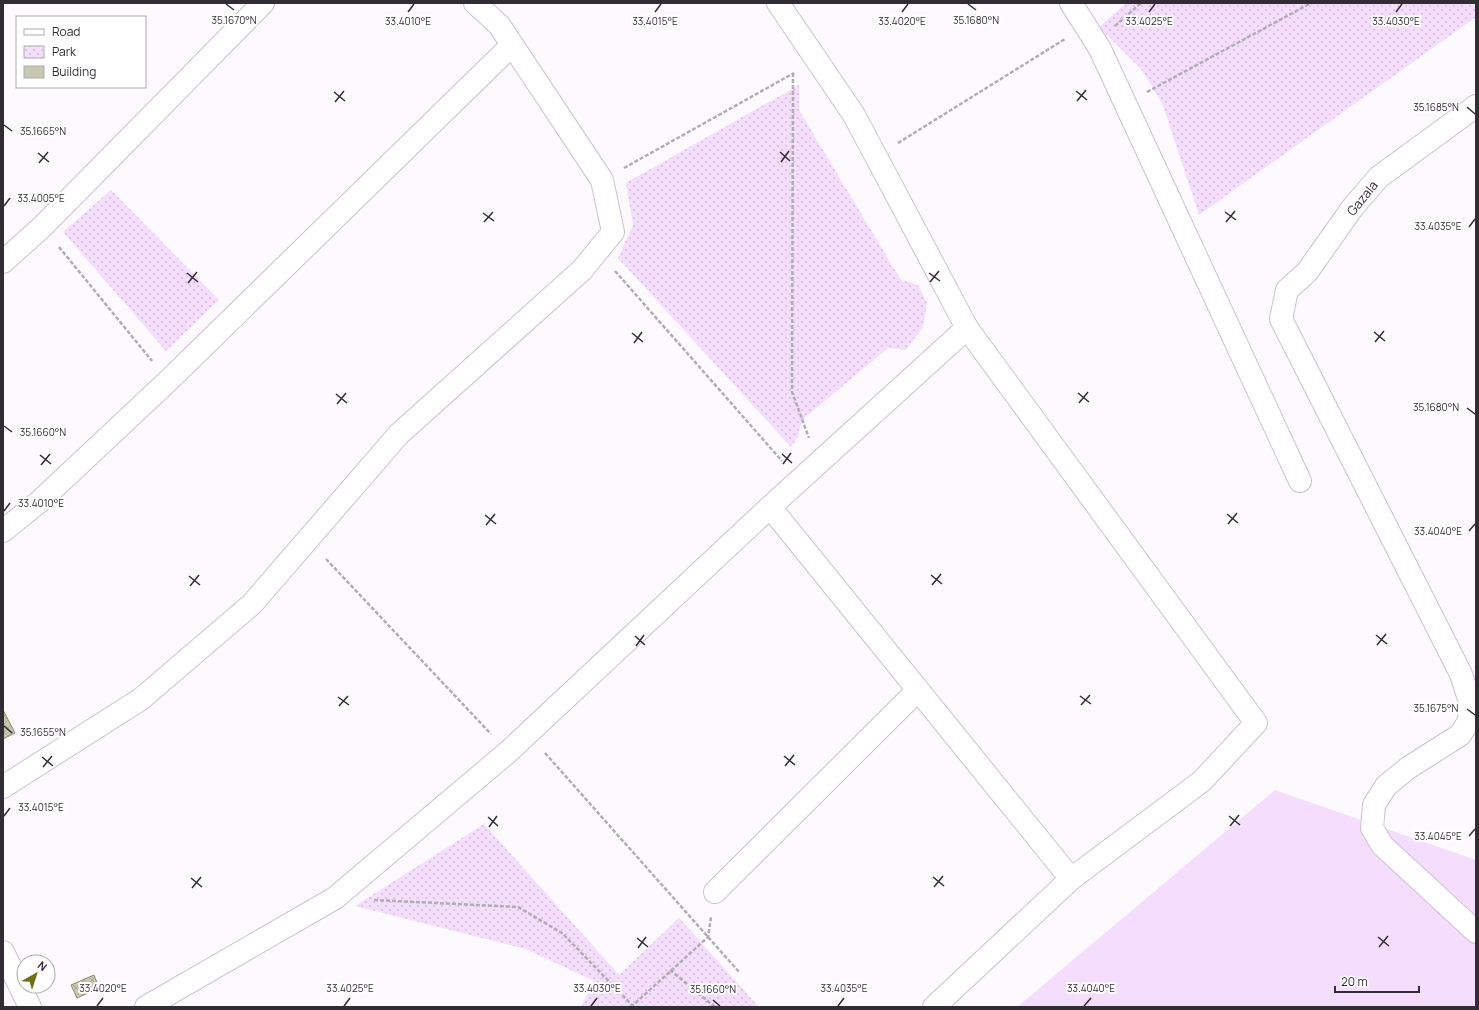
<svg xmlns="http://www.w3.org/2000/svg" width="1479" height="1010" viewBox="0 0 1479 1010" font-family="Manrope,sans-serif">
	<style>
		.grass { fill: #f5ddfd }
		.park { fill: url(#park-dots) }
		.building { fill: url(#building-cross-hatch); stroke: #8a8d75 }
		.lines { fill: none; stroke-linecap: round; stroke-linejoin: round }
		.street-casing { stroke: #cfbfd5; stroke-width: 24 }
		.path { stroke: #b1adb3; stroke-width: 2.5; stroke-dasharray: 4 2; stroke-linecap: butt }
		.street { stroke: #fff; stroke-width: 22 }
		.ticks { fill: none; stroke: #322c34; stroke-width: 1.5 }
		.labels { text-anchor: middle; stroke-width: 4; stroke-linejoin: round; paint-order: stroke }
		.street-label { font-size: 13px; fill: #322c34; stroke: #fff }
		.ticks-label { font-size: 10px; text-anchor: middle; fill: #322c34; stroke: #fff; stroke-width: 4; stroke-linejoin: round; paint-order: stroke }
	</style>
	<defs>
		<pattern id="park-dots" width="8" height="8" patternUnits="userSpaceOnUse"><rect width="8" height="8" fill="#f5ddfd"/><path d="M2 2h.1M6 6h.1" fill="none" stroke="#d2bed9" stroke-width="1.8" stroke-linecap="round"/></pattern>
		<pattern id="building-cross-hatch" width="8" height="8" patternUnits="userSpaceOnUse"><rect width="8" height="8" fill="#c6c9af"/><path d="M0 0l8 8M0 8l8-8" fill="none" stroke="#abad97"/></pattern>
	</defs>
	<rect width="100%" height="100%" fill="#fdfafe"/>
	<polygon class="grass" points="1275,790 1476,860 1476,1007 1017,1007"/>
	<g class="park">
		<polygon points="1126,3 1469,3 1476,7 1476,17 1199,215 1162,103 1141,69 1099,27"/>
		<polygon points="799,85 799,110 901,280 918,285 927,303 923,327 906,350 888,348 802,420 798,437 791,447 618,258 633,225 626,183"/>
		<polygon points="111,190 219,300 166,351 63,232"/>
		<polygon points="484,824 619,975 679,918 759,1007 581,1007 594,981 526,949 355,906"/>
	</g>
	<g class="building">
		<polygon points="3,710 15,733 3,739"/>
		<polygon points="94,975 99,988 77,998 71,985"/>
	</g>
	<g class="lines">
		<g class="street-casing">
			<g id="street">
				<polyline points="778,3 854,115 967,328 1256,723 1202,781 1071,879 934,1007"/>
				<polyline points="1071,3 1100,49 1300,481"/>
				<polyline points="1476,106 1379,177 1353,207 1307,272 1287,290 1281,319 1461,674 1470,702 1469,721 1460,735 1408,768 1386,786 1374,805 1372,828 1382,845 1476,932"/>
				<polyline points="3,262 42,227 263,3"/>
				<polyline points="770,507 1071,879"/>
				<polyline points="3,531 39,502 168,381 512,45"/>
				<polyline points="3,787 141,699 252,604 399,434 582,270 613,232 602,180 499,25 475,3"/>
				<polyline points="715,892 918,690"/>
				<polyline points="3,952 30,1007"/>
				<polyline points="146,1007 335,898 508,752 770,507 967,328"/>
			</g>
		</g>
		<g class="path">
			<polyline points="1115,26 1141,3"/>
			<polyline points="793,73 792,392 809,438"/>
			<polyline points="1147,92 1311,3"/>
			<polyline points="898,143 1065,39"/>
			<polyline points="624,168 794,73"/>
			<polyline points="59,247 152,361"/>
			<polyline points="615,271 782,461"/>
			<polyline points="326,559 491,734"/>
			<polyline points="545,753 740,973"/>
			<polyline points="374,900 518,907 562,933 632,1005"/>
			<polyline points="670,970 715,1007"/>
			<polyline points="631,1007 708,937 711,917"/>
		</g>
		<use href="#street" class="street"/>
	</g>
	<path class="ticks" d="M226,4l8,6M968,4l8,6M408,12l6,-8M655,12l6,-8M902,12l6,-8M1149,12l6,-8M1396,12l6,-8M1076,91l11,9M334,92l11,9M1077,101l9,-11M335,102l9,-11M1467,107l8,7M4,125l8,6M780,152l10,9M38,153l11,9M781,162l8,-11M39,163l9,-11M4,206l6,-8M1225,212l11,8M483,213l11,8M484,222l9,-10M1226,222l9,-11M1469,227l6,-8M187,273l11,9M929,273l11,8M930,282l9,-11M188,283l9,-11M1374,332l11,9M632,333l11,9M1375,342l9,-11M634,343l8,-11M1078,393l11,9M336,394l11,9M1079,403l9,-11M337,404l9,-11M1467,408l8,6M4,426l8,6M782,454l10,9M40,455l11,9M783,464l8,-11M41,465l9,-11M4,511l6,-8M1227,514l11,9M485,515l11,9M1228,524l9,-11M486,525l9,-11M1469,531l6,-7M931,575l11,9M189,576l11,9M932,585l9,-11M190,586l9,-11M1376,635l11,9M635,636l10,9M1377,645l9,-11M636,646l8,-11M1080,696l11,8M338,697l11,8M1081,705l9,-10M339,706l9,-10M1467,709l8,6M4,726l8,7M784,756l11,9M42,757l11,9M785,766l9,-11M43,767l9,-11M4,816l6,-8M1229,816l11,9M488,817l10,9M1230,826l9,-11M489,827l8,-11M1469,836l6,-7M933,877l11,9M191,878l11,9M934,887l9,-11M192,888l9,-11M1378,937l11,9M637,938l11,9M1379,947l9,-11M638,948l8,-11M713,1000l7,6M97,1006l6,-8M344,1006l6,-8M591,1006l6,-8M838,1006l6,-8M1084,1006l7,-8"/>
	<g class="labels">
		<g class="street-label">
			<text transform="translate(1362 198) rotate(-51)" y="5">Gazala</text>
		</g>
	</g>
	<g class="ticks-label">
		<text x="234" y="24">35.1670°N</text>
		<text x="976" y="24">35.1680°N</text>
		<text x="655" y="25">33.4015°E</text>
		<text x="902" y="25">33.4020°E</text>
		<text x="1149" y="25">33.4025°E</text>
		<text x="1396" y="25">33.4030°E</text>
		<text x="408" y="25">33.4010°E</text>
		<text x="1436" y="111">35.1685°N</text>
		<text x="43" y="135">35.1665°N</text>
		<text x="41" y="202">33.4005°E</text>
		<text x="1438" y="230">33.4035°E</text>
		<text x="1436" y="411">35.1680°N</text>
		<text x="43" y="436">35.1660°N</text>
		<text x="41" y="507">33.4010°E</text>
		<text x="1438" y="535">33.4040°E</text>
		<text x="1436" y="712">35.1675°N</text>
		<text x="43" y="736">35.1655°N</text>
		<text x="41" y="811">33.4015°E</text>
		<text x="1438" y="840">33.4045°E</text>
		<text x="103" y="992">33.4020°E</text>
		<text x="350" y="992">33.4025°E</text>
		<text x="597" y="992">33.4030°E</text>
		<text x="844" y="992">33.4035°E</text>
		<text x="1091" y="992">33.4040°E</text>
		<text x="713" y="993">35.1660°N</text>
	</g>
	<rect width="1479" height="1010" fill="none" stroke="#322c34" stroke-width="8"/>
	<rect x="16" y="16" width="130" height="72" fill="#ffffff" stroke="#adabae"/>
	<rect x="24" y="29" width="20" height="6" fill="#ffffff" stroke="#adabae"/>
	<text x="52" y="36" font-size="12" fill="#322c34">Road</text>
	<rect x="24" y="46" width="20" height="12" fill="url(#park-dots)" stroke="#adabae"/>
	<text x="52" y="56" font-size="12" fill="#322c34">Park</text>
	<rect x="24" y="66" width="20" height="12" fill="#c6c9af" stroke="#adabae"/>
	<text x="52" y="76" font-size="12" fill="#322c34">Building</text>
	<g transform="translate(36 974) rotate(39)"><circle r="19" fill="#ffffff" stroke="#adabae"/>
	<path d="M0-3L7 15L0 10L-7 15Z" fill="#6b7015"/>
	<text y="-6" font-size="11" font-weight="bold" text-anchor="middle" fill="#322c34">N</text>
	</g>
	<path d="M1335 986v6h84v-6" fill="none" stroke="#322c34" stroke-width="2"/>
	<text x="1341" y="986" font-size="12" fill="#322c34" stroke="#ffffff" stroke-width="3" paint-order="stroke">20 m</text>
</svg>
